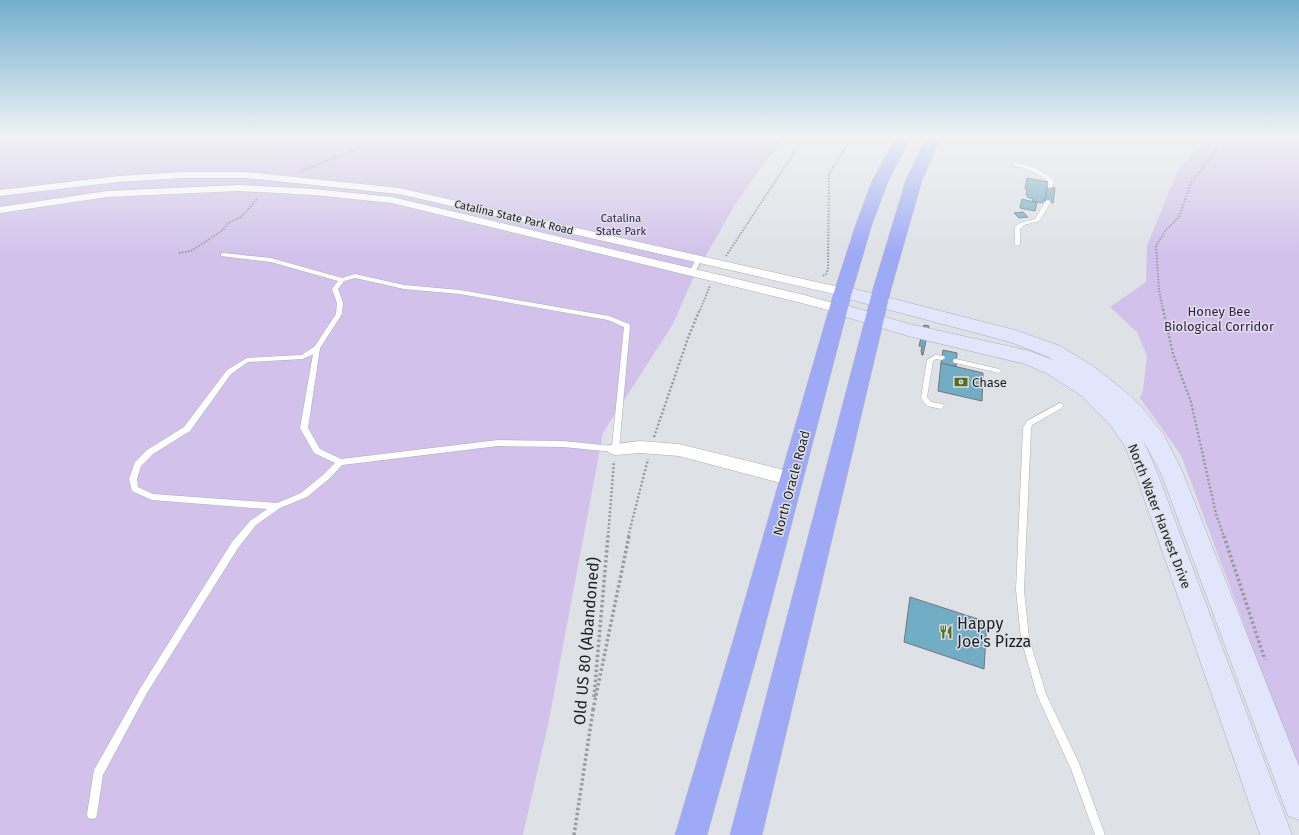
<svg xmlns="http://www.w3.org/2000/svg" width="1299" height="835" viewBox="0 0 1299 835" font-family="'Fira Sans',sans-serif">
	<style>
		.green { fill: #d2c2eb }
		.building { fill: #71adc4; stroke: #73787a }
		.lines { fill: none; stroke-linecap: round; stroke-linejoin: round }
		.lane-casing { stroke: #abaeb2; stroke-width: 1 }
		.street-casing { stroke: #abaeb2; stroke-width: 1 }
		.secondary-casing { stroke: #abaeb2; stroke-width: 1 }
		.highway-casing { stroke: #bcbcbc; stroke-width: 1 }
		.path-far2 { stroke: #989b9f; stroke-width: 2; stroke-dasharray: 1.5 1.5; stroke-linecap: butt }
		.path-far1 { stroke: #989b9f; stroke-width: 2.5; stroke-dasharray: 2 2; stroke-linecap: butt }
		.path { stroke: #989b9f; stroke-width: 3.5; stroke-dasharray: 2.5 2.5; stroke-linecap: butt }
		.lane { fill: #fff; fill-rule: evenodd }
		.street { fill: #fff; fill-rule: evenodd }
		.secondary { fill: #e2e6fc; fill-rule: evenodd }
		.highway { fill: #9faaf6; fill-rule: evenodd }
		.labels { text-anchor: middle; stroke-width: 3; stroke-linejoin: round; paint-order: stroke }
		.far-street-label { font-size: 11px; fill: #1e1f21; stroke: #dee1e6 }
		.far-park-label { font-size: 11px; fill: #381b55; stroke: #dee1e6 }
		.park-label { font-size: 13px; fill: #381b55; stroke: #dee1e6 }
		.poi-label { font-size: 13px; fill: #1e1f21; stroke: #dee1e6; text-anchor: start }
		.street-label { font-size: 13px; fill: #1e1f21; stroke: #dee1e6 }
		.near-poi-label { font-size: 16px; fill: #1e1f21; stroke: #dee1e6; text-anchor: start }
		.near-street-label { font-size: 16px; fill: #1e1f21; stroke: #dee1e6 }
	</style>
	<rect width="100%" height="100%" fill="#dee1e6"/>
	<g class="green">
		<polygon points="0,136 786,136 757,173 736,203 694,276 673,324 603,433 549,720 523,835 0,835"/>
		<polygon points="1208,136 1299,136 1299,773 1181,455 1140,398 1143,391 1147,356 1137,332 1110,307 1146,282 1147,246 1177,172"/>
	</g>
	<g class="building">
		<polygon points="1027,178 1048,182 1045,201 1043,200 1043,203 1032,201 1033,199 1027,197 1028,195 1026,195 1027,190 1025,189"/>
		<polygon points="1047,186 1055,188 1053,203 1045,201"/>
		<polygon points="1022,199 1037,203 1035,211 1020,208"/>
		<polygon points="1023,212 1028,217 1019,218 1014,213"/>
		<polygon points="924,325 929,326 923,355 922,355 921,351 922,346 919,346"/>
		<polygon points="943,350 957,353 956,367 941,363"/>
		<polygon points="941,363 983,373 982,401 938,391"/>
		<polygon points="910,597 987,622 984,669 904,642"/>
	</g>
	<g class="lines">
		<g class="lane-casing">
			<g id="lane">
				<path d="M1013,163c14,0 31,8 41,18l-1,6 -5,1v-7c-10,-9 -22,-12 -35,-16z"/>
				<polygon points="1048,200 1051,202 1039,221 1024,225 1020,229 1020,244 1017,246 1015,245 1015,227 1020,223 1035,219 1046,201"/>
				<path d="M223,253l48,5 71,20 13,-4 49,11 56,5 149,26 20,8 1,2 -11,123 -1,2 -3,1 -52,-5 -65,-1 -156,19 -12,13 -23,19 -27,11 -24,17 -18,23 -91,145 -44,82 -6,39 -1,4 -4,1 -4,-1 -1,-4 7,-44 47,-83 91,-145 18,-21 17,-12 -115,-9 -20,-9 -3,-12 6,-17 12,-12 37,-23 43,-57 20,-12 55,-3 13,-9 21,-32 1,-11 -5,-14 6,-8 -67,-19 -50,-6v-2zM355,278l49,11 56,5 148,26 16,7 -12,119 -49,-5 -65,-1 -157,19 -21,-10 -12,-21 12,-80 22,-34 1,-11 -5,-14 6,-8zM313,354l-13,74 14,25 21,10 -11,11 -23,19 -24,10 -124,-9 -15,-7 -1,-8 4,-13 12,-12 37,-23 41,-57 17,-12 55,-3z"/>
				<polygon points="699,257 702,259 695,272 694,273 690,273 689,272 697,258"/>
				<polygon points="935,355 944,356 945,358 942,360 936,359 933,361 927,397 931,402 943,404 944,406 941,409 927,406 921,398 927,360"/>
				<polygon points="954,359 956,359 999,369 1002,371 999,373 956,363 954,363 953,361"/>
				<polygon points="1060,403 1062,404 1063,406 1062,408 1032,425 1031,428 1024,590 1029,638 1046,694 1079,763 1105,835 1095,835 1071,769 1037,695 1021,638 1016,590 1023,428 1027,421"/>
			</g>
		</g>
		<g class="street-casing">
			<g id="street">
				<polygon points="182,172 246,172 399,188 843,288 848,289 849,292 848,295 843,296 399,194 246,178 182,178 118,182 0,196 0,190 118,176"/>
				<polygon points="238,185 314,189 392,197 804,295 844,306 846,309 844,312 839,313 802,303 392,203 314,195 238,191 107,197 0,213 0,207 107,191"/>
				<polygon points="640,441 679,444 792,472 798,474 800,479 798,484 792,486 679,456 640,453 615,455 609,453 607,449 609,445"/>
			</g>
		</g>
		<g class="secondary-casing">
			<polygon id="secondary" points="843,286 1015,330 1060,346 1093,366 1127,393 1142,407 1164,435 1183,473 1299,766 1299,820 1288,816 1284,805 1161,473 1143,440 1157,472 1292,835 1260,835 1135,472 1125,446 1111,426 1082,396 1048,374 1025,364 908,336 833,313 830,309 833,305 839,303 909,324 1030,351 1053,360 1046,356 1010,342 837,296 834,292 837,288"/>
		</g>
		<g class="highway-casing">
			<g id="highway">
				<polygon points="897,136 911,136 889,179 872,224 852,292 761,641 707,835 675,835 733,641 834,292 856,224 873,179"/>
				<polygon points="927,136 941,136 922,180 891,289 762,835 730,835 873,289 906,180"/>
			</g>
		</g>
		<g class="path-far2">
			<polyline points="301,171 355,150 371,136"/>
			<polyline points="179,253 191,251 223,230 228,223 241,217 258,198"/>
			<polyline points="726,256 805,136"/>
			<polyline points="823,276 826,274 828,269 829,174 852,136"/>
			<polyline points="700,310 710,286"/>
			<polyline points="1163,310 1159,290 1156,246 1165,231 1179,217 1191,183 1211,157 1222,136"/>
		</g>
		<g class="path-far1">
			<polyline points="1163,309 1173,354 1191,402 1216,514 1224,537"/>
			<polyline points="654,437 688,338 700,309"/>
			<polyline points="608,537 614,461"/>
			<polyline points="628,537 648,459"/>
		</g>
		<g class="path">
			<polyline points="1224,536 1265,660"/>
			<polyline points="594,697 608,536"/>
			<polyline points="593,710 629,536"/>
			<polyline points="574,835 593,710"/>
		</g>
		<use href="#lane" class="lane"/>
		<use href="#street" class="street"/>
		<use href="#secondary" class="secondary"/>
		<use href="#highway" class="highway"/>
	</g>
	<linearGradient id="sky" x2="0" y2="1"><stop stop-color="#72afcf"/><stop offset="0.54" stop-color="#f0f2f4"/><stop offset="1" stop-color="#f0f2f4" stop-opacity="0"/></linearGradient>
	<rect width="1299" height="253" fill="url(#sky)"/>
	<defs>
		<g id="bank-bare" transform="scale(1.08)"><path d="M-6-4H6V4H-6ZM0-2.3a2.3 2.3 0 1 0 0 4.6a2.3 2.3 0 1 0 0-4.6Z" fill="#5c6b15" stroke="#dee1e6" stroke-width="2.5" paint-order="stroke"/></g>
		<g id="restaurant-bare" transform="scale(1.08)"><path d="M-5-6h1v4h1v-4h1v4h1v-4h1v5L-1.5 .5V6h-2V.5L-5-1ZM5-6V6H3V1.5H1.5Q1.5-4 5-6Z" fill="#5c6b15" stroke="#dee1e6" stroke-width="2.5" paint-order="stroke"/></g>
	</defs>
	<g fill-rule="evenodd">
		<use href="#bank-bare" x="961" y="382"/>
		<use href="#restaurant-bare" x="946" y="632"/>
	</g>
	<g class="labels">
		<g class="far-street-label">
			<text transform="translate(514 217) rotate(13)" y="4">Catalina State Park Road</text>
		</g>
		<g class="far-park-label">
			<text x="621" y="222">Catalina<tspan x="621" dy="13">State Park</tspan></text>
		</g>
		<g class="park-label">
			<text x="1219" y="316">Honey Bee<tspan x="1219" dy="15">Biological Corridor</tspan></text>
		</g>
		<g class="poi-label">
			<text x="972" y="387">Chase</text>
		</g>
		<g class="street-label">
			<text transform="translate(791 483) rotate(-75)" y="5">North Oracle Road</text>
			<text transform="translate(1160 516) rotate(69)" y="5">North Water Harvest Drive</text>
		</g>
		<g class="near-poi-label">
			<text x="957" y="629">Happy<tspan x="957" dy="18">Joe's Pizza</tspan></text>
		</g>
		<g class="near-street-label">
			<text transform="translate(586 641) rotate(-85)" y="6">Old US 80 (Abandoned)</text>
		</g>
	</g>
</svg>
